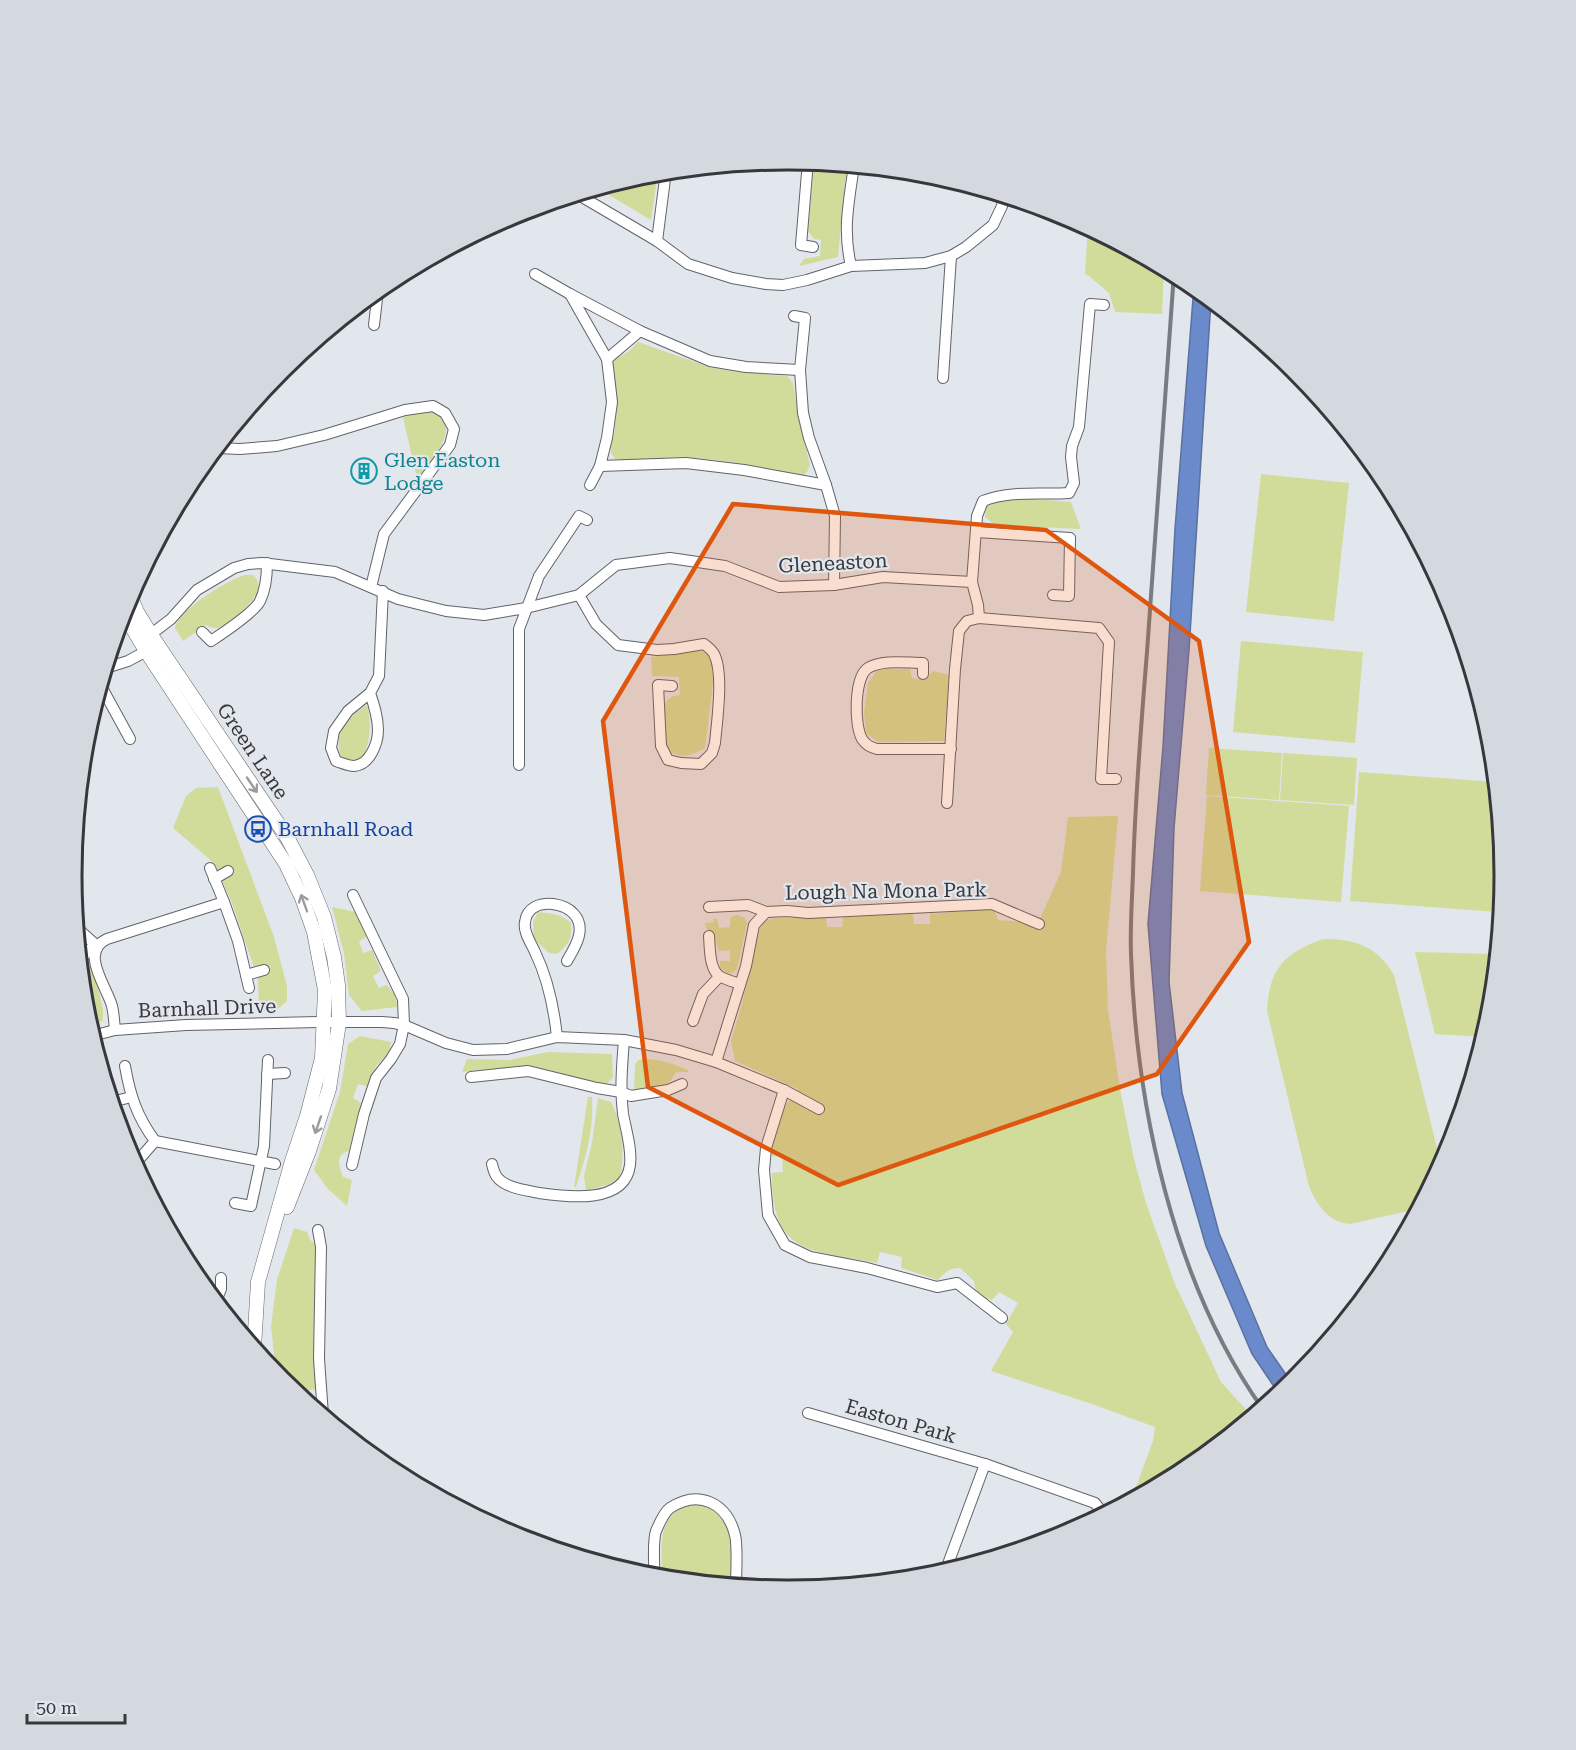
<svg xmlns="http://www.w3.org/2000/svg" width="1576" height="1750" viewBox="0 0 1576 1750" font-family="'Roboto Serif',serif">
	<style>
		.green { fill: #d1dc9a }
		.water { fill: #6a8acc; stroke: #5b71a0; stroke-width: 1.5 }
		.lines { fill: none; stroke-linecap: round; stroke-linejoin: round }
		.minor-casing { stroke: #60646a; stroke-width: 12 }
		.tertiary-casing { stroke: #60646a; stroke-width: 15 }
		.minor { stroke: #fff; stroke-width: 10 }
		.tertiary { stroke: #fff; stroke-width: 14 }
		.rail { stroke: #797c80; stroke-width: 4 }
		.oneway { stroke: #9b9c9d }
		.marked { fill: #df570e; fill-opacity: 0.2; stroke: #df570e; stroke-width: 4.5; stroke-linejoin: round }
		.labels { text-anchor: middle; stroke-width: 4.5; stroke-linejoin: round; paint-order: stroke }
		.culture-label { font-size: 20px; fill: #0d838f; stroke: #e2e6ed; text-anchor: start }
		.street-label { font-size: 20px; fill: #37383b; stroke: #e2e6ed }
		.transit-label { font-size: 20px; fill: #164399; stroke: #e2e6ed; text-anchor: start }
		.rim { fill: none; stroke: #37383b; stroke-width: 3 }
	</style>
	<rect width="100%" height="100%" fill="#e2e6ed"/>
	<g class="green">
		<polygon points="814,162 851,165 845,181 838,257 799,266 804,259 820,256 821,240 814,239 808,231"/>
		<path d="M658,172l-7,48 -47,-28c7,-9 17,-13 28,-12v-2z"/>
		<polygon points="1088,227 1164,268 1162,314 1115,312 1109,293 1088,275 1085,274"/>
		<polygon points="638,342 709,367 739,372 787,376 793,383 798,415 810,465 807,472 801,478 745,464 716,460 686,457 622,460 615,459 611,453 610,446 614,435 617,404 612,365 615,359 628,352"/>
		<path d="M423,411c48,7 9,49 -6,68l-14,-62z"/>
		<polygon points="1261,474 1349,483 1334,621 1246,612"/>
		<polygon points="1020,498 1071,502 1081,529 995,525 985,517 987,503"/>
		<path d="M246,575h7c3,3 6,7 6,12 -1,12 -32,42 -44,41 -3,0 -6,-2 -9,-3l-23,16 -8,-13c4,-18 53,-49 71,-53z"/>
		<polygon points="1241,641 1363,652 1355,743 1233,732"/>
		<path d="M697,651h8l7,13 1,19 -8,65c-14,8 -25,12 -38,1l-3,-43c3,-8 8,-10 16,-11l-1,-18 -27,-1 -1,-19z"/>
		<polygon points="878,669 910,669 912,678 925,680 933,671 949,675 944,741 878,742 866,733 864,712 868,683"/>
		<path d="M367,705c5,19 3,40 -6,56h-10l-10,-5c-8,-26 6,-37 26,-51z"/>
		<polygon points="1209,748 1282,753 1279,800 1206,795"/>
		<polygon points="1283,753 1357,758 1354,805 1280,800"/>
		<polygon points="1359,772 1495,782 1501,849 1497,912 1350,901"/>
		<polygon points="218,787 274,937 287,986 287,1001 277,1010 259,1012 258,979 231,900 214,863 173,828 186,796 196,788"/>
		<polygon points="1207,796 1349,806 1341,902 1200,891"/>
		<path d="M1118,816l-12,136 2,58 12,79 14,70 12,44 29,81 46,98 31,34 -67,55 -74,39 2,-8 21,-10 19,-51 2,-14 -63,-23 -101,-33 22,-39 -7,-8 12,-21 -19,-11 -7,8 -11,-3 -5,-5 -2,-11 -14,-13c-11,0 -15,4 -22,12l-37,-12 1,-11 -22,-5 -3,11c-66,-13 -106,-7 -105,-90l11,-1 -1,-15 -11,-1 1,-13 10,-33 16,-21 -63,-28 -4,-20 10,-34 19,-79 7,-8 9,-2h50l1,9h15l1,-10 70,-3 1,10h16v-10l58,-5 7,3 3,8 40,3 23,-51 7,-55z"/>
		<path d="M332,907l24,5 11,25 -8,4 4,12 9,-3 9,21 -8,5 6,12 7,-3c8,6 11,12 11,22l-35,4 -13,-16 -5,-42z"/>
		<path d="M538,912c12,1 24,2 33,11 1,16 -2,21 -14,31l-8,-1 -15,-14 -1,-17z"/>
		<polygon points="738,915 745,918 747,924 737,969 732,973 727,974 720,967 720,961 730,961 730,950 719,951 714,935 706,928 705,923 714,922 713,918 717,919 719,928 730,927 730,919 732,916"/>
		<path d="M1323,939c32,0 54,7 71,36l44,177 1,17 -22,40 -67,15c-21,-1 -34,-20 -41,-38l-42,-175c2,-42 17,-58 56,-72z"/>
		<polygon points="1415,952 1496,954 1490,1015 1484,1037 1435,1034"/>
		<polygon points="89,964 93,968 103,1009 103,1021 89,1025 86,1014 81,967"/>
		<path d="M360,1036l31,6 -2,10 -13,14 -9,20 -9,-2 -5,14 8,5 -12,48c-14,3 -10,15 -6,26l9,3 -5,26 -19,-17 -14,-19 26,-78 8,-48z"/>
		<polygon points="548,1052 612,1054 613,1078 607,1083 598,1084 525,1068 476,1070 462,1072 467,1059 509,1060"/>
		<path d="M638,1060c18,-3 34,4 50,10v2h-12c0,0 -5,8 -6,9 -6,7 -26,10 -36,9l1,-25z"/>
		<path d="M588,1097h4c2,32 -6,60 -16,90h-2z"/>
		<path d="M598,1098l13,4c12,24 14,50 9,75l-10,7 -24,7 -2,-15 8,-33z"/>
		<polygon points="294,1228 307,1232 310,1240 315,1244 316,1389 296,1393 276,1374 271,1326 277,1280"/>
		<path d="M690,1504l16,1 8,4 13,18 5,12 -1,46 -69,-6c0,-30 -7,-64 28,-75z"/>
	</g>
	<polygon class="water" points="1194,286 1211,300 1189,650 1174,828 1169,982 1182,1093 1219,1233 1267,1347 1292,1383 1279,1394 1252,1354 1206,1246 1162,1094 1148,924 1163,747 1175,529"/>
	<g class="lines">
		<g class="minor-casing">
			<g id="minor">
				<polyline points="808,161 801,245 813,247"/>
				<polyline points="577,194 657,241 688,264 732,278 766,284 783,285 807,280 851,266 925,263 951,256 966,247 993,225 1002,206 1004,196"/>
				<polyline points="657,241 666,171"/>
				<path d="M851,266c-8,-35 -3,-59 2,-94l5,-6"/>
				<polyline points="535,274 570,294"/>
				<polyline points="794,316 805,318 800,370 803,413 809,438 826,485 835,516 834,585"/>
				<polyline points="374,325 378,290"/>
				<polyline points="607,359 640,331"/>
				<polyline points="800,370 746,367 710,361 640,331 570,294 607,359 612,402 607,438 600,466 686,463 744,470 826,485"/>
				<polyline points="943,378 951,256"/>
				<polyline points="217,448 240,449 277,446 324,435 405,410 433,406 445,413 454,429 450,445 384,534 371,587"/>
				<polyline points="590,485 600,466"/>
				<polyline points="977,532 1070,538 1069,596 1053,595"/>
				<path d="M972,582l5,-66 6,-15c28,-11 57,-6 86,-8l5,-10 -3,-26 1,-11 7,-19 11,-123 14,1"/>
				<path d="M579,595l17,29 22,21 39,5 17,-1 30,-5c4,3 8,6 10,10 10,19 3,67 1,89l-3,10 -11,11 -20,-1 -13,-3 -7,-14 -3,-61 14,1"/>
				<path d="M202,632l9,9c12,-8 43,-28 49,-40 6,-12 7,-24 7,-38"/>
				<polyline points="106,668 128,661 141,654 146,651 154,632 171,619 197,590 234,568 248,564 262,563 335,572 398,599 446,611 484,615 526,608 579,595 616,565 670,558 725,566 779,587 834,585 883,577 972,582 978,605 979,618"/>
				<path d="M923,674v-11c-16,0 -41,-4 -55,5 -14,9 -14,57 -6,71 4,6 8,8 15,10h74"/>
				<polyline points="101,686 130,739"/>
				<path d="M370,693c4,12 8,24 8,37 0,13 -8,35 -24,36 -6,0 -12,-3 -18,-5l-5,-13 3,-17 14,-20 22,-18 9,-17 4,-85"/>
				<polyline points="519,765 519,629 539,576 579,516 587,520"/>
				<polyline points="947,803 955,669 959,631 967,621 979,618 1099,628 1109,642 1101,779 1116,779"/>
				<polyline points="210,868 224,902 238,941 249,988"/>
				<polyline points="214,879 228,871"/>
				<polyline points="709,907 748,905 766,912 787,911 808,913 992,904 1039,924"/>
				<polyline points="77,928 97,946 90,949 80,961"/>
				<path d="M709,936c1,12 0,35 12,41 6,3 13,5 19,7"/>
				<polyline points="246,975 264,970"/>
				<polyline points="693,1021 703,994 719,977"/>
				<path d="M115,1030c-1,-8 -1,-16 -3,-24 -5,-19 -33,-54 -5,-67l117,-37"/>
				<polyline points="92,1036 115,1030 186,1025 318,1022 382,1022 394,1023 404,1025 446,1043 473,1050 507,1049 557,1037 624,1040 676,1050 716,1062 784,1090 819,1109"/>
				<path d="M557,1037c-3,-29 -9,-58 -22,-85 -4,-9 -12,-20 -10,-30 2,-15 15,-19 28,-18 7,1 16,4 21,10 13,15 1,33 -7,47"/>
				<polyline points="716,1062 746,966 754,925 766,912"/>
				<path d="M125,1066c5,29 12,51 30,75"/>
				<polyline points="267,1074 285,1073"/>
				<polyline points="471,1077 528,1071 597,1088 621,1092 631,1096 668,1090 682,1084"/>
				<polyline points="784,1090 766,1148 764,1170 768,1215 785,1245 810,1257 867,1268 937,1287 957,1283 1002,1318"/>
				<polyline points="112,1102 131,1097"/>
				<polyline points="135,1164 155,1141 275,1164"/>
				<path d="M492,1164c1,4 2,9 5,13 8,11 29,13 42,16 28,4 86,12 91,-28 2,-16 -4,-35 -7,-51 -3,-25 -1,-49 1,-74"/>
				<polyline points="352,1165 364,1114 376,1078 391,1059 400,1044 404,1025 403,999 353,895"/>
				<polyline points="235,1203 251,1206 264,1146 268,1060"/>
				<polyline points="318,1230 321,1247 319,1359 323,1415"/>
				<polyline points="216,1301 221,1289 221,1278"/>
				<polyline points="808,1413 985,1464 1095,1503 1102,1512 1102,1515"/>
				<polyline points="945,1572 985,1464"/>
				<path d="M654,1578c1,-13 -2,-35 2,-47 3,-7 8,-19 14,-23 29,-19 57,-5 65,27 3,12 1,37 1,51"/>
			</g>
		</g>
		<g class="tertiary-casing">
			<g id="tertiary">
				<polyline points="130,595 137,612 151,635 287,837 307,875 324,917 334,957 338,985 339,1023 329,1089 309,1151 287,1207"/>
				<polyline points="123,612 146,651 286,864 302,898 314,932 325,990 322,1058 307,1116 292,1161 258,1282 254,1348"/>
			</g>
		</g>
		<use href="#minor" class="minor"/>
		<use href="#tertiary" class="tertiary"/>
		<path class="rail" d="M1174,273c-9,126 -18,252 -27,379 -6,73 -12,147 -14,221 -1,27 -3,54 -2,81 5,152 42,328 131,454"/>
	</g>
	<defs><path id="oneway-shaft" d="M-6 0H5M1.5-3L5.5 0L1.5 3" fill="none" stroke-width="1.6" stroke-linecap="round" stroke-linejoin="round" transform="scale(1.5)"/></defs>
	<g class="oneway">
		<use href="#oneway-shaft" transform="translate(252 785) rotate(56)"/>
		<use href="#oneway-shaft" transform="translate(304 903) rotate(-110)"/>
		<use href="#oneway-shaft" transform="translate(318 1125) rotate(109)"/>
	</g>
	<path class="marked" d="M733,504l313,26 153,111 50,301 -92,132 -319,111 -190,-98 -45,-366z"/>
	<defs>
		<g id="building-ring" transform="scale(1.35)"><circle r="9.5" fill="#e2e6ed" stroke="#0f9aa8" stroke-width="1.5"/><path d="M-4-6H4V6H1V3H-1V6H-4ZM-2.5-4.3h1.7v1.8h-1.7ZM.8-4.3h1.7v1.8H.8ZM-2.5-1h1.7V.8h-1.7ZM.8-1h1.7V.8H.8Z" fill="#0f9aa8"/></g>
		<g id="bus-ring" transform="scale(1.35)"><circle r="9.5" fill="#e2e6ed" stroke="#1a4fb4" stroke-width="1.5"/><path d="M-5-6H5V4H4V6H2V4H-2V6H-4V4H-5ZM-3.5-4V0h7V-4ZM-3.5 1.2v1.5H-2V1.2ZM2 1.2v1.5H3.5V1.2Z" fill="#1a4fb4"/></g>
	</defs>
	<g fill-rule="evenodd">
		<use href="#building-ring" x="364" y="471"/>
		<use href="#bus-ring" x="258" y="829"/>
	</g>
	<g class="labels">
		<g class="culture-label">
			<text x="384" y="467">Glen Easton<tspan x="384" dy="23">Lodge</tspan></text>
		</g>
		<g class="street-label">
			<text transform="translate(833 563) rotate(-3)" y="7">Gleneaston</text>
			<text transform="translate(253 751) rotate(56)" y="7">Green Lane</text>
			<text transform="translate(886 891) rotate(-1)" y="7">Lough Na Mona Park</text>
			<text transform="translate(207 1008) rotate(-2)" y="7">Barnhall Drive</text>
			<text transform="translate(901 1421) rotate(16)" y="7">Easton Park</text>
		</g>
		<g class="transit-label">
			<text x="278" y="836">Barnhall Road</text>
		</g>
	</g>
	<path d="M0 0H1576V1750H0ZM787 170H789A705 705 0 0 1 1494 875V875A705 705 0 0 1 789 1580H787A705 705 0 0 1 82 875V875A705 705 0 0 1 787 170Z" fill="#d4d8df" fill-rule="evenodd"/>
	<path class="rim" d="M787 170H789A705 705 0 0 1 1494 875V875A705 705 0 0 1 789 1580H787A705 705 0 0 1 82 875V875A705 705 0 0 1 787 170Z"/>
	<path d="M27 1714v9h98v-9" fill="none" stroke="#37383b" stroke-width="3"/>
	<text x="36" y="1714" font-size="18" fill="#37383b" stroke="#e2e6ed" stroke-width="4.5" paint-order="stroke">50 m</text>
</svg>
